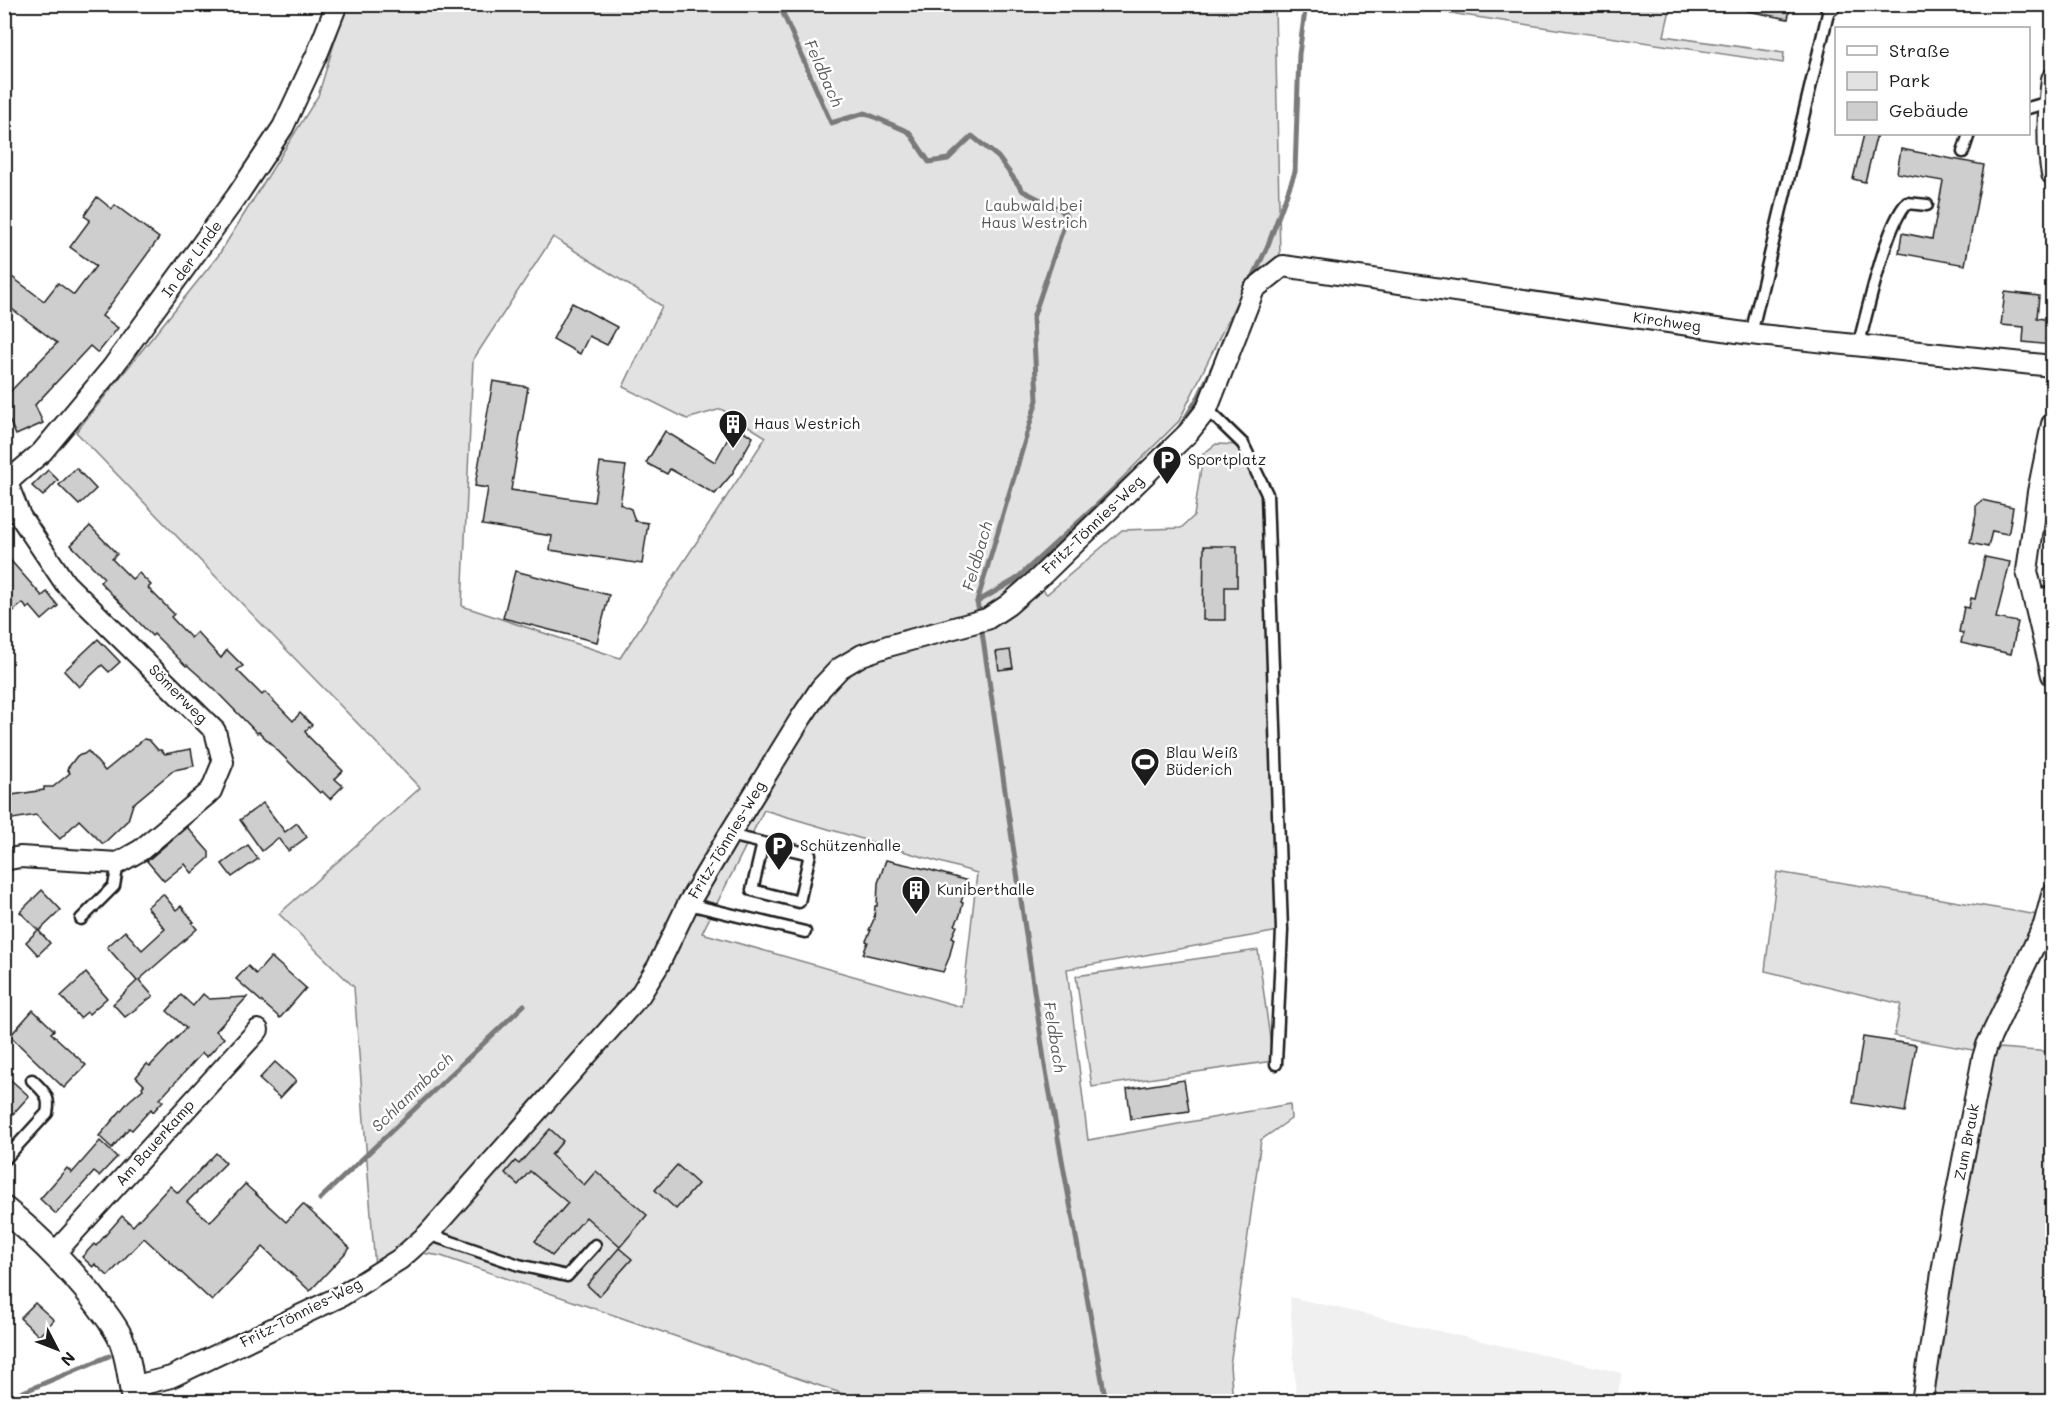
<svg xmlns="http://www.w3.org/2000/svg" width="2057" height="1406" viewBox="0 0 2057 1406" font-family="Mali,sans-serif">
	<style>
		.built { fill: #f0f0f0 }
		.green { fill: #e2e2e2; stroke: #7f7f7f; stroke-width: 1.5; fill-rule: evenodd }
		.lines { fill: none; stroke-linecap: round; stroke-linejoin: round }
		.stream { stroke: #7a7a7a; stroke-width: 5 }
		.building { fill: #cecece; stroke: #1c1c1c; stroke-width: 1.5 }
		.service-casing { stroke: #1c1c1c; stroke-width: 15 }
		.minor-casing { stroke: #1c1c1c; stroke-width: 24 }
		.tertiary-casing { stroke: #1c1c1c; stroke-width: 28 }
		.service { stroke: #fff; stroke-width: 10 }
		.minor { stroke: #fff; stroke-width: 20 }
		.tertiary { stroke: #fff; stroke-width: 24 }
		.labels { text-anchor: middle; stroke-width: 5; stroke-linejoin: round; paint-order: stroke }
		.park-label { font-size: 15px; fill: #575757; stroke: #fff }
		.street-label { font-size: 15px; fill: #1c1c1c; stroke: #fff }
		.poi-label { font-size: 15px; fill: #1c1c1c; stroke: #fff; text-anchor: start }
		.water-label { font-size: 16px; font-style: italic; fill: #5a5a5a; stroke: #fff }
	</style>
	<rect width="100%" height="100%" fill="#fff"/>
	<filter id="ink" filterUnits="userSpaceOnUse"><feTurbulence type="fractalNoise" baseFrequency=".0167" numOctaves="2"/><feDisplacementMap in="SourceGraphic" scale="12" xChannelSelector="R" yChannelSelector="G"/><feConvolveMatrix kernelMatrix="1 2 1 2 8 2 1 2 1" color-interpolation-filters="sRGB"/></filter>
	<g filter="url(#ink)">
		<polygon class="built" points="1290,1297 1622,1373 1616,1401 1296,1401"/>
		<g class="green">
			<path d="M346,5h929l5,253 -40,37 -61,126 -147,147 -1,11 16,15 75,-64 59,-2 13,-12 9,-62 13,-10 26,1 22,49 15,437 -212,38 21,171 202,-36 1,15 -30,21 -31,226 3,35h-369l-423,-145 -43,-7 -23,19 -21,-281 -75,-73 141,-126 -344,-356 142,-176 100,-160zM553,237l109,69 -39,81 64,32 34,-10 45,28 -146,221 -158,-52 11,-246zM764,810l213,63 -15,134 -260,-74z"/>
			<polygon points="1396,5 1671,5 1664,36 1784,53 1783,63"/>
			<polygon points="1777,872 2044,916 1978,1051 1894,1036 1901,1004 1765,971"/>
			<polygon points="1258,950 1273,1061 1092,1087 1076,976"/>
			<polygon points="1999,1048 2052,1052 2052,1401 1933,1402 1949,1248 1990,1062"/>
		</g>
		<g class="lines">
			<g class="stream">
				<polyline points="779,4 831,123 865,113 909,132 929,162 948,159 972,136 998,157 1023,191 1061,210 1067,217 1033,318 1037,400 977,602 980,616"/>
				<polyline points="1251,282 1268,245 1295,172 1299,54 1306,4"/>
				<polyline points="1177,432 1199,396 1218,356"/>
				<polyline points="977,602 1015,580 1150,457"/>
				<polyline points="981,625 1045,1066 1106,1402"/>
				<polyline points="320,1199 524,1005"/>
				<polyline points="4,1400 109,1356"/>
			</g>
		</g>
		<g class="building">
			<polygon points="1748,4 1791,4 1788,19 1747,11"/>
			<polygon points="1864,134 1877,134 1865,182 1853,179"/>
			<polygon points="1901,149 1984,165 1965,265 1899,253 1902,233 1932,239 1943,181 1897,173"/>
			<polygon points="97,197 112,209 115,205 159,238 102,316 118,328 98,353 90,346 35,405 43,423 16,435 4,409 4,398 57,343 4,303 4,271 44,301 58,283 74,295 96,266 70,247 90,220 84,216"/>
			<polygon points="2005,292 2039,296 2037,318 2052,320 2052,345 2023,342 2024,327 2001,325"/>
			<polygon points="572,303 617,327 607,345 589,336 580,354 553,339"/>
			<polygon points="493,381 528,387 511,490 594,502 600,463 626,466 620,504 631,509 635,521 648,523 642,564 550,550 552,536 482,525 488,488 475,486"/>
			<polygon points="735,426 753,437 732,474 715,494 670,469 667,474 646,463 665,431 715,462"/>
			<polygon points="76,468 96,489 79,505 59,485"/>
			<polygon points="48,470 58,480 43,496 32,486"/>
			<polygon points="1982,500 2013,507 2009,531 2007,534 1992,531 1988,547 1970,543 1976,514 1976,506"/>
			<polygon points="90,526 117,554 112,559 132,579 139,573 151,585 148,588 174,614 171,617 191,638 197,632 221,658 227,650 243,666 237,670 262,695 265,692 293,721 300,713 312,725 305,731 308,736 343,771 335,779 343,786 330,799 322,791 320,793 259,732 257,733 213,688 187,665 186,666 154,634 152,636 100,582 104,578 71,545"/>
			<polygon points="1204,546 1237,546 1237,587 1225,587 1225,620 1203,620"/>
			<polygon points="4,553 42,596 47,592 58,606 42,620 30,606 27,609 23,603 4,619"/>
			<polygon points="1985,557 2010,562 1996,618 2018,622 2011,654 1961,643 1963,633 1959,632 1964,607 1969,608 1971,598 1975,599"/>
			<polygon points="515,571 609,595 597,642 503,618"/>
			<polygon points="98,639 120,662 109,672 102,665 79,687 64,671"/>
			<polygon points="1010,650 1013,668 999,670 996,652"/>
			<polygon points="144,739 149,740 158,750 161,750 165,754 191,749 194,766 174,770 133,804 128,820 103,844 79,820 60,839 36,815 7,820 5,805 12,795 44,790 44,787 53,787 70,773 67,769 77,756 84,754 88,751 105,771"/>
			<polygon points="263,803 285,832 297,823 307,837 288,851 278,838 262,851 240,820"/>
			<polygon points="187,827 209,852 209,858 192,873 185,864 164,881 147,861"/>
			<polygon points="248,845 258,859 232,877 222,864"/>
			<polygon points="886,860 930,870 968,881 961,902 963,903 960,915 955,925 957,926 952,937 954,938 949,958 943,972 863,954 868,942 866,941 871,930 869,930 874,919 875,906 877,906 878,883"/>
			<polygon points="42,890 61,910 39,931 50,943 38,955 26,942 38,930 20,912"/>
			<polygon points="163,894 176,910 181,906 194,922 192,923 197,929 139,980 153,996 125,1017 113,1004 137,981 107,947 125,931 142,950 165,929 147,907"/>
			<polygon points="271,957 306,988 280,1018 236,979 248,966 256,974"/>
			<polygon points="86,973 107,998 89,1014 87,1012 80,1018 61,996"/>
			<polygon points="203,994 209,999 247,997 216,1031 224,1038 207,1057 202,1053 160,1099 163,1101 153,1112 151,1109 132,1130 129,1128 112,1148 99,1136 129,1101 143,1089 142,1087 144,1085 136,1077 147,1064 150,1066 186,1028 167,1011 181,995 193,1006"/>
			<polygon points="33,1010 54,1030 51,1033 86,1065 64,1088 10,1036"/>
			<polygon points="1863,1037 1916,1045 1905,1112 1853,1103"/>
			<polygon points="275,1062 296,1081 280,1098 259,1079"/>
			<polygon points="4,1074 29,1096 12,1115 4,1108"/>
			<polygon points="1184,1080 1189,1111 1131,1119 1127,1089"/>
			<polygon points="550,1129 563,1141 551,1155 584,1185 596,1171 647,1215 620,1247 586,1217 552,1256 535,1241 568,1203 530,1171 518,1185 505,1173 515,1161 519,1164"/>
			<polygon points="100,1141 117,1157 99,1176 94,1172 56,1214 40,1199 67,1168 72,1173"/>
			<polygon points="216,1153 226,1163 187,1202 210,1222 245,1184 286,1222 303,1204 350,1248 310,1291 263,1247 212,1301 144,1238 108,1276 95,1264 93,1267 82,1257 94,1244 96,1246 122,1216 133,1226 170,1186 178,1193"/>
			<polygon points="677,1165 698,1184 676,1209 655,1190"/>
			<polygon points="619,1248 632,1259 599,1296 587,1285"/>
			<polygon points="35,1303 54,1320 39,1336 20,1318"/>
		</g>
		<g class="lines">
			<g class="service-casing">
				<g id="service">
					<polyline points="2028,108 2049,102"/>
					<polyline points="1963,152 1969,134"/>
					<polyline points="1751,334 1830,5"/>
					<path d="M1865,346l-4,-11c8,-30 26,-112 46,-132l20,2"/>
					<polyline points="1207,409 1243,444 1267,494 1282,930 1276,1064"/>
					<polyline points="2033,594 2052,593"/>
					<polyline points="729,835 810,854 799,902 752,890 763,843"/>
					<polyline points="688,904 805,932"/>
					<polyline points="81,919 114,886 118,863"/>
					<path d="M4,1160l43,-47c4,-17 -4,-22 -15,-33"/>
					<polyline points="428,1234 519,1265 567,1276 595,1245"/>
				</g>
			</g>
			<g class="minor-casing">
				<g id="minor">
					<polyline points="1830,5 1830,4"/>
					<path d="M2052,79c-4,32 -6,64 0,95"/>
					<polyline points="2052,424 2038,492 2027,571 2052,675"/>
					<polyline points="4,469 7,483 20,516 65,583 215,731 223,762 211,791 141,850 118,863 20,857 4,860"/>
					<polyline points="4,485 42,452 112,368 237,196 283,127 318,52 337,4"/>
					<polyline points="53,1255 258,1030"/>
					<polyline points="132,1387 171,1377 341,1296 400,1259 428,1234 640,995 658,966 688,904 729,835 801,718 821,688 840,668 862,655 888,646 987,619 1008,605 1039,578 1188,433 1207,409 1254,289 1283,266 1751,334 2052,366"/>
					<polyline points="1922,1402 1946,1247 1983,1058 1987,1045 2044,925 2052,895"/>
				</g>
			</g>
			<g class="tertiary-casing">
				<path id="tertiary" d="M4,1209c37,29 78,72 105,110 4,6 9,13 12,20 8,19 10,42 13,63"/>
			</g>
			<use href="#service" class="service"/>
			<use href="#minor" class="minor"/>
			<use href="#tertiary" class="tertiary"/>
		</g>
	</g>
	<defs>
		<g id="building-pin" transform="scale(1.5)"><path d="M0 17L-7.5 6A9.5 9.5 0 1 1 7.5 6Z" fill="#1c1c1c" stroke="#fff"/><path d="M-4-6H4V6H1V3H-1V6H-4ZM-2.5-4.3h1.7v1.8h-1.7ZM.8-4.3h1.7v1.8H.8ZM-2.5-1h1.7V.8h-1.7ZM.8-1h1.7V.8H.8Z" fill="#fff"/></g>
		<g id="parking-pin" transform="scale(1.5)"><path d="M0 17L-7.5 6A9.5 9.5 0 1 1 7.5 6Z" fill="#1c1c1c" stroke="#fff"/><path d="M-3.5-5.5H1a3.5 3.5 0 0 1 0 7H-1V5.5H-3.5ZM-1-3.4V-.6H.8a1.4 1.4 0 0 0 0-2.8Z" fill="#fff"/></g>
		<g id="stadium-pin" transform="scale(1.5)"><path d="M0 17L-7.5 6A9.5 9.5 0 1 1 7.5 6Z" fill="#1c1c1c" stroke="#fff"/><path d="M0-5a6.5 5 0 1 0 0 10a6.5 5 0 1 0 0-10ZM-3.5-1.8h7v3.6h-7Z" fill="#fff"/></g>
	</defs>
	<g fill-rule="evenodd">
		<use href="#building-pin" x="733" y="424"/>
		<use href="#parking-pin" x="1167" y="460"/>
		<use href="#stadium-pin" x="1145" y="762"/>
		<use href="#parking-pin" x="779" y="846"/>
		<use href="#building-pin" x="916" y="890"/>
	</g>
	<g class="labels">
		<g class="park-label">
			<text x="1034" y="211">Laubwald bei<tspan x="1034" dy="17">Haus Westrich</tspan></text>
		</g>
		<g class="street-label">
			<text transform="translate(192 259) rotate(-54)" y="5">In der Linde</text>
			<text transform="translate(1667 322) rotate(8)" y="5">Kirchweg</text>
			<text transform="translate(1093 525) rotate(-44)" y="5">Fritz-Tönnies-Weg</text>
			<text transform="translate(178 694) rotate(45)" y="5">Sömerweg</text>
			<text transform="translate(727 840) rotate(-59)" y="5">Fritz-Tönnies-Weg</text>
			<text transform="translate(1967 1142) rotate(-79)" y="5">Zum Brauk</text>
			<text transform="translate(155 1143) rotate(-48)" y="5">Am Bauerkamp</text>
			<text transform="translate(301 1313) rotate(-27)" y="5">Fritz-Tönnies-Weg</text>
		</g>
		<g class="poi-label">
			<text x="754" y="429">Haus Westrich</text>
			<text x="1188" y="465">Sportplatz</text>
			<text x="1166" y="758">Blau Weiß<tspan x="1166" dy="17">Büderich</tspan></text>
			<text x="800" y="851">Schützenhalle</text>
			<text x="937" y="895">Kuniberthalle</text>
		</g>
		<g class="water-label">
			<text transform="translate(824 73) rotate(66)" y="6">Feldbach</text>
			<text transform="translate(977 556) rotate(-74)" y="6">Feldbach</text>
			<text transform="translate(1055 1037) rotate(81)" y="6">Feldbach</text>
			<text transform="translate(412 1092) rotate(-44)" y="6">Schlammbach</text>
		</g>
	</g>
	<rect width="2057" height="1406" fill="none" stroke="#fff" stroke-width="24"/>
	<rect x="12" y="12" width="2033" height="1382" fill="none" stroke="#1c1c1c" stroke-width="2" filter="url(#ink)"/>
	<rect x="1835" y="27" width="195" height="108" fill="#ffffff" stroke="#a4a4a4" stroke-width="1.5"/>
	<rect x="1847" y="46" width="30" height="9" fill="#ffffff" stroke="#a4a4a4" stroke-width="1.5"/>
	<text x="1889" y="57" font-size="18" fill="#1c1c1c">Straße</text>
	<rect x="1847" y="72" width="30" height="18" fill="#e2e2e2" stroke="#a4a4a4" stroke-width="1.5"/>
	<text x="1889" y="87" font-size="18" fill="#1c1c1c">Park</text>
	<rect x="1847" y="102" width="30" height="18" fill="#cecece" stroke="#a4a4a4" stroke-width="1.5"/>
	<text x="1889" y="117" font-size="18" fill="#1c1c1c">Gebäude</text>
	<g transform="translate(57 1349) rotate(132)" stroke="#ffffff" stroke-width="4.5" paint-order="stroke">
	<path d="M0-4.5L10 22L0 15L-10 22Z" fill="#1c1c1c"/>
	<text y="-9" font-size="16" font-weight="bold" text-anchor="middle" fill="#1c1c1c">N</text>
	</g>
</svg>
